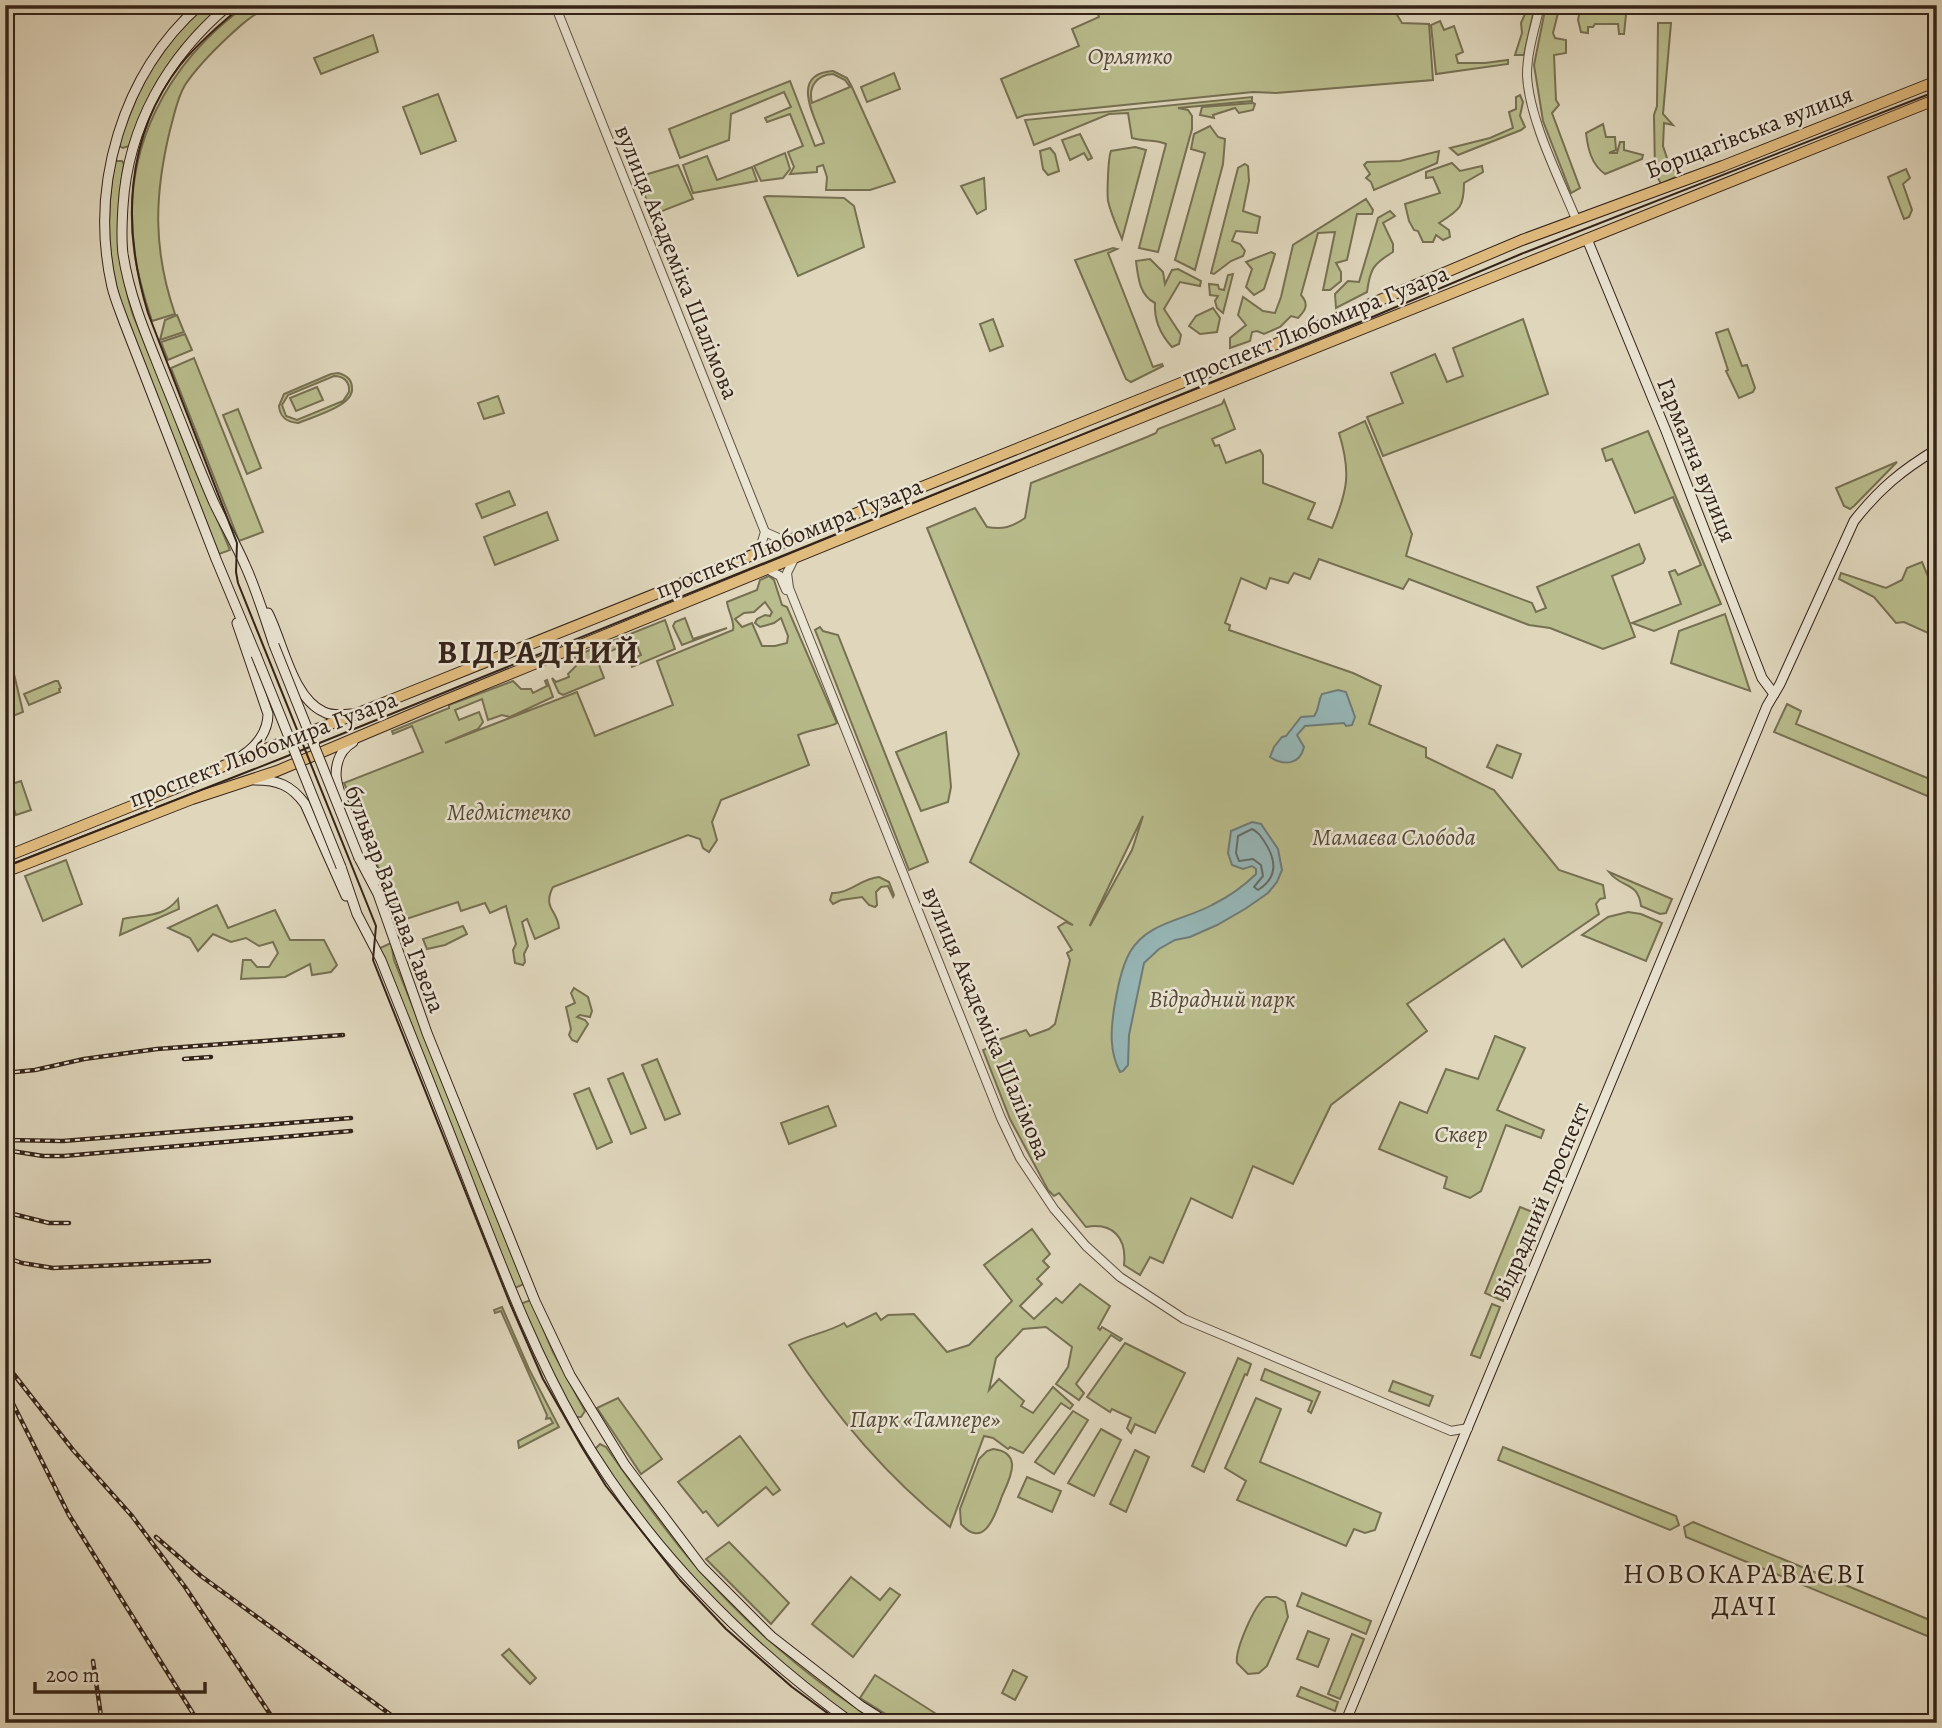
<svg xmlns="http://www.w3.org/2000/svg" width="1942" height="1728" viewBox="0 0 1942 1728" font-family="Alegreya,serif">
	<style>
		.green { fill: #b9bc8c; stroke: #767052; stroke-width: 2; fill-rule: evenodd }
		.water { fill: #96b7b8; stroke: #6f7c78; stroke-width: 2 }
		.lines { fill: none; stroke-linecap: round; stroke-linejoin: round }
		.shore { stroke: #656d68; stroke-width: 2 }
		.tertiary-casing { stroke: #5f5042; stroke-width: 10 }
		.secondary-casing { stroke: #342319; stroke-width: 11 }
		.primary-casing { stroke: #342319; stroke-width: 12 }
		.tertiary { stroke: #eae4d3; stroke-width: 8 }
		.secondary { stroke: #eae4d3; stroke-width: 9 }
		.primary { stroke: #e0bb7e; stroke-width: 10 }
		.tram { stroke: #342319; stroke-width: 2 }
		.rail-casing { stroke: #342319; stroke-width: 4.5 }
		.rail { stroke: #eae4d3; stroke-width: 2; stroke-dasharray: 5; stroke-linecap: butt }
		.secondary-bridge-casing { stroke: #342319; stroke-width: 11; stroke-linecap: butt }
		.secondary-bridge { stroke: #eae4d3; stroke-width: 9 }
		.labels { text-anchor: middle; stroke-width: 5; stroke-linejoin: round; paint-order: stroke }
		.park-label { font-size: 24px; font-style: italic; fill: #554936; stroke: #eae4d3 }
		.street-label { font-size: 24px; fill: #342319; stroke: #eae4d3 }
		.quarter-label { font-size: 28px; letter-spacing: 2px; fill: #342319; stroke: #eae4d3 }
		.district-label { font-size: 32px; font-weight: bold; letter-spacing: 2px; fill: #342319; stroke: #eae4d3 }
	</style>
	<rect width="100%" height="100%" fill="#dfd6bc"/>
	<filter id="stains"><feTurbulence type="fractalNoise" baseFrequency=".00286" numOctaves="4"/><feColorMatrix values="0 0 0 0 .2 0 0 0 0 .09 0 0 0 0 .02 0 0 0 .5 -.17"/></filter>
	<radialGradient id="worn" r=".72"><stop offset=".6" stop-color="#630" stop-opacity="0"/><stop offset="1" stop-color="#630" stop-opacity=".3"/></radialGradient>
	<g class="green">
		<path d="M206,5h19c-50,47 -73,76 -96,141l-6,2 -5,-3 25,-64 32,-46z"/>
		<path d="M247,5l23,1c-17,8 -28,18 -42,31 -16,15 -31,30 -43,48 -8,13 -11,31 -15,45 -16,66 -17,120 5,184l-23,7c-8,-24 -15,-47 -18,-72 -13,-100 33,-187 113,-244z"/>
		<polygon points="1095,5 1391,5 1402,23 1429,24 1433,80 1276,93 1253,92 1025,115 1017,118 1001,79 1079,46 1072,29 1099,17"/>
		<polygon points="1529,5 1535,5 1524,55 1515,55 1522,33 1521,23"/>
		<polygon points="1546,5 1560,5 1553,33 1555,38 1566,40 1566,53 1554,55 1556,100 1559,105 1552,113 1580,188 1571,193 1543,121 1534,65"/>
		<polygon points="1581,5 1627,5 1624,34 1619,34 1618,24 1595,24 1593,27 1588,27 1588,33 1581,32 1578,20"/>
		<polygon points="1440,21 1444,30 1454,26 1463,52 1456,55 1458,63 1485,63 1508,60 1508,64 1436,74 1431,25"/>
		<polygon points="1658,23 1671,23 1663,114 1673,125 1664,123 1663,146 1671,170 1679,170 1680,175 1661,184 1655,172 1654,115 1657,106"/>
		<polygon points="373,35 378,52 321,74 314,58"/>
		<path d="M833,71l14,7 4,7 44,97 -25,8h-44l1,-13 -4,-12 -6,2v5l-27,2 4,-7 -6,-15 15,-6 -13,-32 -23,8 -2,-4 26,-11 -7,-15 -53,22 -2,26 -49,18 -11,-29 121,-48 25,65 9,-3c-7,-23 -37,-69 9,-72zM833,74l12,6 5,7 -38,16c-4,-16 4,-28 21,-29z"/>
		<polygon points="894,73 900,89 867,102 861,87"/>
		<polygon points="438,94 456,141 421,154 403,107"/>
		<polygon points="1520,95 1523,102 1520,116 1525,127 1521,130 1458,155 1450,148 1490,138 1513,128 1509,112 1516,109 1516,97"/>
		<path d="M1252,97v4l-74,7 10,2 4,6v13l-34,123 -19,-4 27,-104c-11,-5 -22,-2 -34,-6l-4,-25 -19,1 -75,31 -9,-25z"/>
		<polygon points="1253,103 1255,104 1253,110 1239,113 1235,108 1213,115 1214,118 1200,115 1202,107"/>
		<path d="M1603,124l3,13h9l1,13 -7,3h8l3,-11h4v8l19,5 -1,4 -37,15c-14,-10 -17,-25 -19,-41z"/>
		<polygon points="1210,126 1218,137 1225,139 1223,164 1195,270 1175,260 1205,153 1191,149 1194,134"/>
		<polygon points="1080,134 1092,158 1088,160 1084,153 1070,160 1062,140"/>
		<path d="M1135,147l11,3 -24,89c-5,-12 -11,-25 -14,-38 -1,-7 0,-43 3,-50z"/>
		<polygon points="1050,148 1055,154 1059,171 1048,175 1043,169 1040,151"/>
		<polygon points="1439,151 1437,163 1374,190 1371,182 1366,178 1370,174 1364,165 1367,162 1400,161"/>
		<polygon points="785,153 790,169 783,178 761,181 754,166"/>
		<polygon points="707,156 717,180 752,167 757,181 693,193 683,165"/>
		<path d="M115,161h7l2,3c-9,53 -7,100 9,151l97,235 -11,4 -94,-237c-18,-54 -20,-100 -10,-156z"/>
		<path d="M1452,163l8,8 22,-5 1,6 -19,11c0,25 -5,27 -25,40l10,7 1,7 -7,3 -7,-5 -3,7h-10l-5,-11 -4,-1 -5,-9 -4,-17 35,-11 -7,-16 -7,1v-6z"/>
		<polygon points="1245,164 1248,166 1249,181 1243,211 1260,217 1257,233 1236,231 1232,241 1240,244 1245,251 1243,256 1231,261 1214,274 1211,273 1238,168"/>
		<polygon points="678,165 693,199 652,215 638,177"/>
		<polygon points="1906,169 1910,178 1903,184 1912,210 1909,217 1904,219 1888,177"/>
		<polygon points="984,178 986,209 977,214 961,186"/>
		<polygon points="767,196 844,198 854,206 864,247 798,276 764,197"/>
		<path d="M1366,199l7,11 -1,4h-15l-10,46 -11,3 5,9v9l-11,9h-7l12,-58 -17,1 -17,62c8,9 5,15 -3,23l-7,-2 -11,11 -16,7 -7,-3 -5,1 -2,9 -20,7v-10l16,-13 -8,-10 5,-18 20,14 12,2 6,-16 12,-52z"/>
		<path d="M1390,211l5,5 -12,7 10,21v8c-20,12 -23,17 -26,40l-31,16 -1,-14 13,-13 11,1 19,-64z"/>
		<polygon points="1113,248 1117,249 1108,253 1153,367 1162,364 1163,366 1131,382 1126,379 1075,260"/>
		<polygon points="1271,252 1275,254 1264,289 1254,295 1246,287 1252,269 1246,262"/>
		<path d="M1150,259l13,13 2,12 7,-14 6,-1 23,12 -1,5 -20,-4 -16,27 17,26 -2,9 -7,3c-12,-13 -18,-27 -17,-44 -16,-8 -17,-27 -19,-42z"/>
		<polygon points="1233,274 1223,313 1217,308 1215,301 1218,296 1210,295 1209,284 1218,285 1219,289 1224,290 1228,275"/>
		<polygon points="1213,308 1220,318 1217,332 1200,334 1189,326 1196,316"/>
		<polygon points="177,315 184,332 160,340 165,320"/>
		<polygon points="993,319 1003,346 990,351 980,324"/>
		<polygon points="1523,319 1548,394 1383,456 1367,417 1403,403 1391,373 1435,354 1447,382 1463,376 1453,348"/>
		<polygon points="1728,329 1742,366 1747,365 1755,388 1753,392 1739,398 1726,371 1728,370 1716,333"/>
		<polygon points="185,334 192,350 168,360 161,342"/>
		<polygon points="194,358 263,532 239,541 171,368"/>
		<path d="M338,373c8,2 14,6 14,15 2,18 -40,29 -54,35 -12,-1 -18,-6 -19,-17l5,-12 47,-20zM334,376c10,0 16,6 15,16l-6,9 -46,19 -11,-4 -4,-11 6,-10z"/>
		<polygon points="317,387 323,400 296,411 290,398"/>
		<polygon points="498,396 504,413 484,419 478,403"/>
		<path d="M1224,400l11,29 -23,10 3,7 4,-1 7,18 34,-13 3,5v28l52,20 -7,16 24,9c16,-38 19,-56 7,-95l26,-12 47,113 -6,22 126,47 4,9 10,-4 -9,-21 102,-43 6,15 -2,4 -31,13 23,61 -32,12 -53,-21 -21,-3 -120,-46 -6,10 -84,-30 -9,20 -16,-6 -6,10 -18,-5 -4,11 -25,-11 -16,45 5,2 -1,5 124,43 28,13 -12,38 57,24v9l68,33 65,80 44,15 2,13 -5,1 -4,5 3,10 -77,53 -18,-28 -97,65 20,27 -96,74 -38,79 -40,-18 -21,52 -41,-20 -28,65 -13,-6 -10,18 -16,-10c3,-27 -11,-43 -38,-38l-27,-34 -5,3 -6,-6 -38,-71 -27,-69 16,-6 -1,-4 28,-10 4,6 19,-7 6,-5 15,-64 -3,-7 5,-3 -14,-23 8,-5 7,3 -103,-63 49,-108 -92,-226 48,-20 12,19c16,3 25,0 38,-9l6,-35 116,-46 9,-4 2,-4 64,-25zM1143,816l-11,34 -42,76v-1z"/>
		<polygon points="238,409 261,468 247,474 223,415"/>
		<polygon points="1648,431 1721,604 1654,631 1632,623 1681,604 1669,572 1675,570 1678,575 1701,565 1673,497 1635,513 1612,459 1606,461 1602,449"/>
		<polygon points="1897,462 1854,506 1850,509 1844,506 1836,488"/>
		<polygon points="509,491 515,505 482,518 476,504"/>
		<polygon points="547,512 558,540 495,565 484,537"/>
		<polygon points="1922,562 1937,598 1937,637 1904,622 1896,623 1874,597 1839,579 1841,573 1886,588 1902,580 1907,568"/>
		<path d="M769,576l5,4 8,25 5,2 50,116c-5,4 -29,7 -39,12l11,30 -88,35 -9,22 5,18 -8,12 -6,-4 -3,-9 -12,-4 -135,52c-11,21 5,24 6,41l-24,11 -8,-20 -5,3 6,24 -4,8 1,8 -2,3 -8,-2 -2,-13 3,-6 -10,-38 -16,7 -5,-10 -24,8 -3,-9 -58,19 -56,-138 79,-31 -11,-26 -19,8 -1,-3 57,-23v-3l64,-24 8,8h10l2,4 14,-7 -2,-5 2,-1 6,17 -43,20 -8,-2 -14,5 -6,-21 -27,11 4,10 20,-8 4,10 -5,7 -33,14 132,-51 18,44 78,-31 -16,-44 76,-31c2,-8 -5,-19 -6,-28l30,-12 3,-10zM765,602l7,10 -2,4 -5,-1 -8,4 -2,4 5,4 14,-4 7,-5 7,18 -1,7 -12,3h-13l-10,-23 -10,4 -7,-8 9,-6 10,-1z"/>
		<polygon points="1725,614 1750,691 1671,663 1679,631"/>
		<polygon points="685,618 693,639 727,628 682,645 673,626 675,622"/>
		<polygon points="665,620 675,649 632,667 630,660 641,655 635,641 596,657 604,678 563,695 559,693 552,678 556,682 569,677 568,674 576,666 575,656"/>
		<polygon points="820,627 823,631 838,635 928,862 909,870 821,645 815,630"/>
		<polygon points="9,653 23,712 5,719 5,654"/>
		<polygon points="55,681 58,681 61,688 59,689 60,692 29,705 24,694"/>
		<polygon points="1787,704 1801,711 1796,724 1937,782 1937,800 1774,732"/>
		<polygon points="946,732 951,787 948,802 921,811 896,752"/>
		<polygon points="1497,745 1521,754 1512,778 1487,767"/>
		<polygon points="21,781 31,810 16,815 6,786"/>
		<polygon points="66,860 82,904 43,921 25,876"/>
		<path d="M1609,872l63,27 -6,14 -6,1 -19,-8c-3,-25 -19,-17 -32,-34z"/>
		<path d="M879,877l10,5 5,13 -1,2 -5,-11 -7,1 -5,5 1,13 -2,2 -6,-2 -7,-8 -21,3 -8,4 -3,-4 2,-7c17,1 30,-15 47,-16z"/>
		<path d="M178,899l1,10 -59,26 3,-16c22,-5 40,-1 55,-20z"/>
		<polygon points="217,905 228,928 275,910 290,940 324,940 337,965 331,972 312,975 310,964 285,977 241,979 243,960 251,960 257,967 269,967 278,953 273,942 259,946 246,938 231,942 213,934 198,951 190,938 168,928"/>
		<polygon points="1628,912 1641,914 1662,923 1646,961 1582,935 1608,917"/>
		<polygon points="463,926 467,934 445,945 427,949 423,939"/>
		<polygon points="391,943 394,960 524,1284 515,1288 378,949"/>
		<polygon points="574,988 588,997 592,1011 590,1017 580,1015 577,1017 585,1020 588,1024 577,1042 572,1040 569,1035 571,1029 566,1007 575,1003 571,993"/>
		<polygon points="1495,1036 1525,1048 1497,1110 1544,1130 1541,1138 1506,1125 1481,1191 1470,1198 1444,1188 1447,1177 1379,1149 1400,1102 1427,1113 1446,1069 1478,1079"/>
		<polygon points="657,1059 680,1114 665,1120 642,1065"/>
		<polygon points="623,1073 646,1128 631,1134 608,1079"/>
		<polygon points="589,1088 612,1142 597,1149 574,1094"/>
		<polygon points="828,1106 836,1126 789,1144 781,1123"/>
		<polygon points="1520,1207 1538,1214 1503,1301 1485,1293"/>
		<path d="M1032,1229l18,25 -7,7 6,6 -12,12 5,5 -22,22 14,13 22,-21 6,5 18,-19 30,22 -12,22 2,2 2,-3 20,12 -2,2 -9,-6 -35,49 8,9 -5,7 -23,-16 12,-17 4,-20 -26,-20 -23,2 -27,29 -7,32 10,-11 25,22 -3,5 12,7 20,-26 20,18 -3,4 -9,-6 -38,50 -13,-6 -2,2 -15,-11 -9,-2 -34,91c-63,-50 -117,-114 -161,-182 18,-10 38,-12 55,-22l3,4 29,-14 5,7 7,-5 26,-1 33,38 22,-7 43,-44 -28,-36z"/>
		<polygon points="531,1300 553,1352 585,1411 581,1417 574,1417 520,1304"/>
		<polygon points="1492,1304 1500,1307 1480,1358 1471,1355"/>
		<polygon points="502,1307 529,1369 559,1427 519,1448 518,1441 553,1423 550,1418 546,1419 547,1415 501,1311 495,1313 494,1310"/>
		<polygon points="1125,1343 1185,1373 1155,1433 1135,1424 1131,1433 1127,1428 1131,1418 1112,1409 1110,1412 1087,1397"/>
		<polygon points="1238,1358 1251,1364 1247,1375 1245,1374 1204,1472 1192,1466"/>
		<polygon points="1265,1369 1320,1392 1311,1413 1308,1411 1312,1401 1261,1380"/>
		<polygon points="1393,1381 1433,1396 1429,1406 1389,1391"/>
		<polygon points="618,1398 662,1459 641,1474 597,1408"/>
		<polygon points="1256,1398 1281,1409 1260,1462 1381,1513 1375,1530 1365,1533 1354,1529 1346,1546 1237,1500 1246,1481 1225,1468"/>
		<polygon points="1073,1411 1088,1420 1054,1474 1035,1462"/>
		<polygon points="1101,1429 1121,1440 1094,1496 1068,1483"/>
		<polygon points="740,1436 780,1490 773,1495 766,1487 718,1526 706,1511 703,1513 678,1482"/>
		<path d="M600,1444l6,3c28,39 55,79 87,116 53,61 118,118 187,160h-23l-3,-2c-60,-46 -120,-94 -170,-150 -33,-38 -62,-79 -90,-121z"/>
		<polygon points="1503,1447 1676,1516 1679,1525 1670,1530 1498,1460"/>
		<path d="M993,1449c9,1 18,5 19,15 1,10 -6,23 -10,32 -6,16 -17,55 -41,28l-1,-15 19,-50 8,-8z"/>
		<polygon points="1135,1450 1149,1457 1126,1512 1110,1504"/>
		<polygon points="1027,1477 1061,1491 1052,1512 1018,1497"/>
		<polygon points="1693,1522 1937,1623 1937,1640 1686,1537 1684,1527"/>
		<polygon points="729,1542 789,1603 771,1624 706,1559"/>
		<polygon points="851,1577 880,1600 890,1588 900,1595 853,1657 812,1624"/>
		<polygon points="1302,1593 1371,1621 1366,1634 1297,1606"/>
		<path d="M1266,1597h10l9,5 3,15 -21,49 -8,7 -11,1 -11,-11c-2,-13 17,-58 29,-66z"/>
		<polygon points="1308,1631 1329,1639 1318,1667 1297,1659"/>
		<polygon points="1352,1634 1364,1639 1340,1699 1328,1694"/>
		<polygon points="509,1649 536,1678 530,1684 502,1655"/>
		<polygon points="1013,1670 1027,1677 1015,1700 1002,1693"/>
		<polygon points="875,1675 938,1715 934,1723 900,1723 860,1698"/>
		<polygon points="1301,1687 1338,1702 1335,1711 1297,1696"/>
	</g>
	<g class="water">
		<path d="M1338,690l8,2 9,25 -3,8 -6,1 -2,-3 -39,3 -8,9 7,12c-4,18 -20,19 -34,10l4,-10 8,-10 4,-1 15,-19 13,-1c5,-6 4,-15 8,-22z"/>
		<path d="M1252,822l9,2 17,25 4,21 -5,12 -9,11 -23,16 -28,16 -27,12 -15,3 -16,9 -15,14 -15,72 -1,30 -5,6 -3,1c-11,-21 -9,-42 -6,-63 3,-18 7,-41 16,-57 17,-30 55,-32 82,-47 16,-8 32,-19 44,-31v-5l-4,-3 -9,3 -11,-4 -4,-12 3,-22z"/>
	</g>
	<g class="lines">
		<path class="shore" d="M1252,829c6,3 8,6 12,12 12,18 15,36 -6,49l-4,-3 9,-11 -2,-11 -8,-6 -14,2 -3,-8 2,-17z"/>
		<g class="tertiary-casing">
			<g id="tertiary">
				<polyline points="555,5 765,532 761,545 756,552"/>
				<path d="M1540,5c-5,23 -13,46 -13,70 2,44 32,103 49,144"/>
				<polyline points="765,532 785,541"/>
				<polyline points="794,559 787,573 789,588 1001,1118 1020,1158 1054,1209 1086,1246 1120,1277 1184,1319 1451,1431 1468,1428"/>
				<polyline points="767,569 780,576 786,590"/>
			</g>
		</g>
		<g class="secondary-casing">
			<g id="secondary">
				<path d="M200,5c-78,69 -111,181 -88,282 3,12 8,24 12,35l92,237 40,96"/>
				<path d="M229,5c-62,52 -101,121 -106,201 -1,16 -2,32 0,48 7,46 26,88 43,131 16,39 31,79 48,118 10,21 22,41 31,62 12,26 20,54 29,80"/>
				<polyline points="1587,239 1666,431 1762,678 1774,694"/>
				<path d="M268,613c15,29 24,85 56,99 8,4 18,3 27,2"/>
				<path d="M237,623l31,91c0,17 -11,32 -25,41"/>
				<path d="M353,742c-12,7 -17,20 -17,33 1,21 28,74 37,95l2,12"/>
				<path d="M255,780c23,0 36,5 50,24l41,92"/>
				<polyline points="359,858 378,894 427,1033 535,1301 570,1375 625,1465 702,1567 771,1636 861,1706 888,1723"/>
				<path d="M341,867l16,47 24,46c31,78 63,157 93,236 31,79 61,158 103,231 69,119 165,216 275,296"/>
				<path d="M1345,1723l422,-1017 13,-22 74,-163c25,-32 48,-51 83,-72"/>
			</g>
		</g>
		<g class="primary-casing">
			<g id="primary">
				<polyline points="5,857 174,789 232,762 356,714 1231,363 1522,240 1723,166 1937,81"/>
				<polyline points="5,872 192,799 277,771 436,704 1027,463 1937,99"/>
			</g>
		</g>
		<use href="#tertiary" class="tertiary"/>
		<use href="#secondary" class="secondary"/>
		<use href="#primary" class="primary"/>
		<g class="tram">
			<path d="M243,5c-21,18 -44,37 -62,59 -57,73 -59,164 -33,249l89,230 -1,29 2,11 138,343 -3,34 136,341 34,78 40,70 23,37 74,94 46,49 66,58 49,36"/>
			<polyline points="5,867 280,759 1370,318 1521,254 1937,91"/>
		</g>
		<g class="rail-casing">
			<g id="rail">
				<polyline points="5,26 20,5"/>
				<polyline points="184,1059 211,1057"/>
				<polyline points="5,1073 35,1070 84,1059 157,1049 343,1035"/>
				<polyline points="5,1140 63,1141 351,1118"/>
				<polyline points="5,1150 43,1156 64,1156 351,1131"/>
				<polyline points="5,1212 49,1223 69,1223"/>
				<polyline points="5,1257 22,1263 53,1268 209,1261"/>
				<polyline points="5,1363 73,1450 132,1516 185,1587 276,1723"/>
				<polyline points="5,1388 69,1515 199,1723"/>
				<polyline points="156,1537 201,1576 402,1723"/>
				<polyline points="93,1661 102,1723"/>
			</g>
		</g>
		<use href="#rail" class="rail"/>
		<g class="secondary-bridge-casing">
			<g id="secondary-bridge">
				<polyline points="274,645 359,858"/>
				<polyline points="256,655 341,867"/>
			</g>
		</g>
		<use href="#secondary-bridge" class="secondary-bridge"/>
	</g>
	<g class="labels">
		<g class="park-label">
			<text x="1130" y="64">Орлятко</text>
			<text x="509" y="820">Медмістечко</text>
			<text x="1394" y="845">Мамаєва Слобода</text>
			<text x="1222" y="1007">Відрадний парк</text>
			<text x="1461" y="1142">Сквер</text>
			<text x="925" y="1427">Парк «Тампере»</text>
		</g>
		<g class="street-label">
			<text transform="translate(1749 132) rotate(-21)" y="8">Борщагівська вулиця</text>
			<text transform="translate(677 262) rotate(68)" y="8">вулиця Академіка Шалімова</text>
			<text transform="translate(1315 325) rotate(-22)" y="8">проспект Любомира Гузара</text>
			<text transform="translate(1697 460) rotate(68)" y="8">Гарматна вулиця</text>
			<text transform="translate(789 538) rotate(-22)" y="8">проспект Любомира Гузара</text>
			<text transform="translate(263 749) rotate(-21)" y="8">проспект Любомира Гузара</text>
			<text transform="translate(395 899) rotate(69)" y="8">бульвар Вацлава Гавела</text>
			<text transform="translate(987 1023) rotate(67)" y="8">вулиця Академіка Шалімова</text>
			<text transform="translate(1541 1201) rotate(-67)" y="8">Відрадний проспект</text>
		</g>
		<g class="quarter-label">
			<text x="1745" y="1583">НОВОКАРАВАЄВІ<tspan x="1745" dy="32">ДАЧІ</tspan></text>
		</g>
		<g class="district-label">
			<text x="539" y="663">ВІДРАДНИЙ</text>
		</g>
	</g>
	<rect width="1942" height="1728" fill="none" stroke="#dfd6bc" stroke-width="28"/>
	<rect x="7" y="7" width="1928" height="1714" fill="none" stroke="#342319" stroke-width="3.5"/>
	<rect x="14" y="14" width="1914" height="1700" fill="none" stroke="#342319" stroke-width="2"/>
	<path d="M35 1682v10h170v-10" fill="none" stroke="#342319" stroke-width="3.5"/>
	<text x="46" y="1682" font-size="21" fill="#342319" stroke="#eae4d3" stroke-width="5" paint-order="stroke">200 m</text>
	<rect width="100%" height="100%" filter="url(#stains)"/>
	<rect width="100%" height="100%" fill="url(#worn)"/>
</svg>
